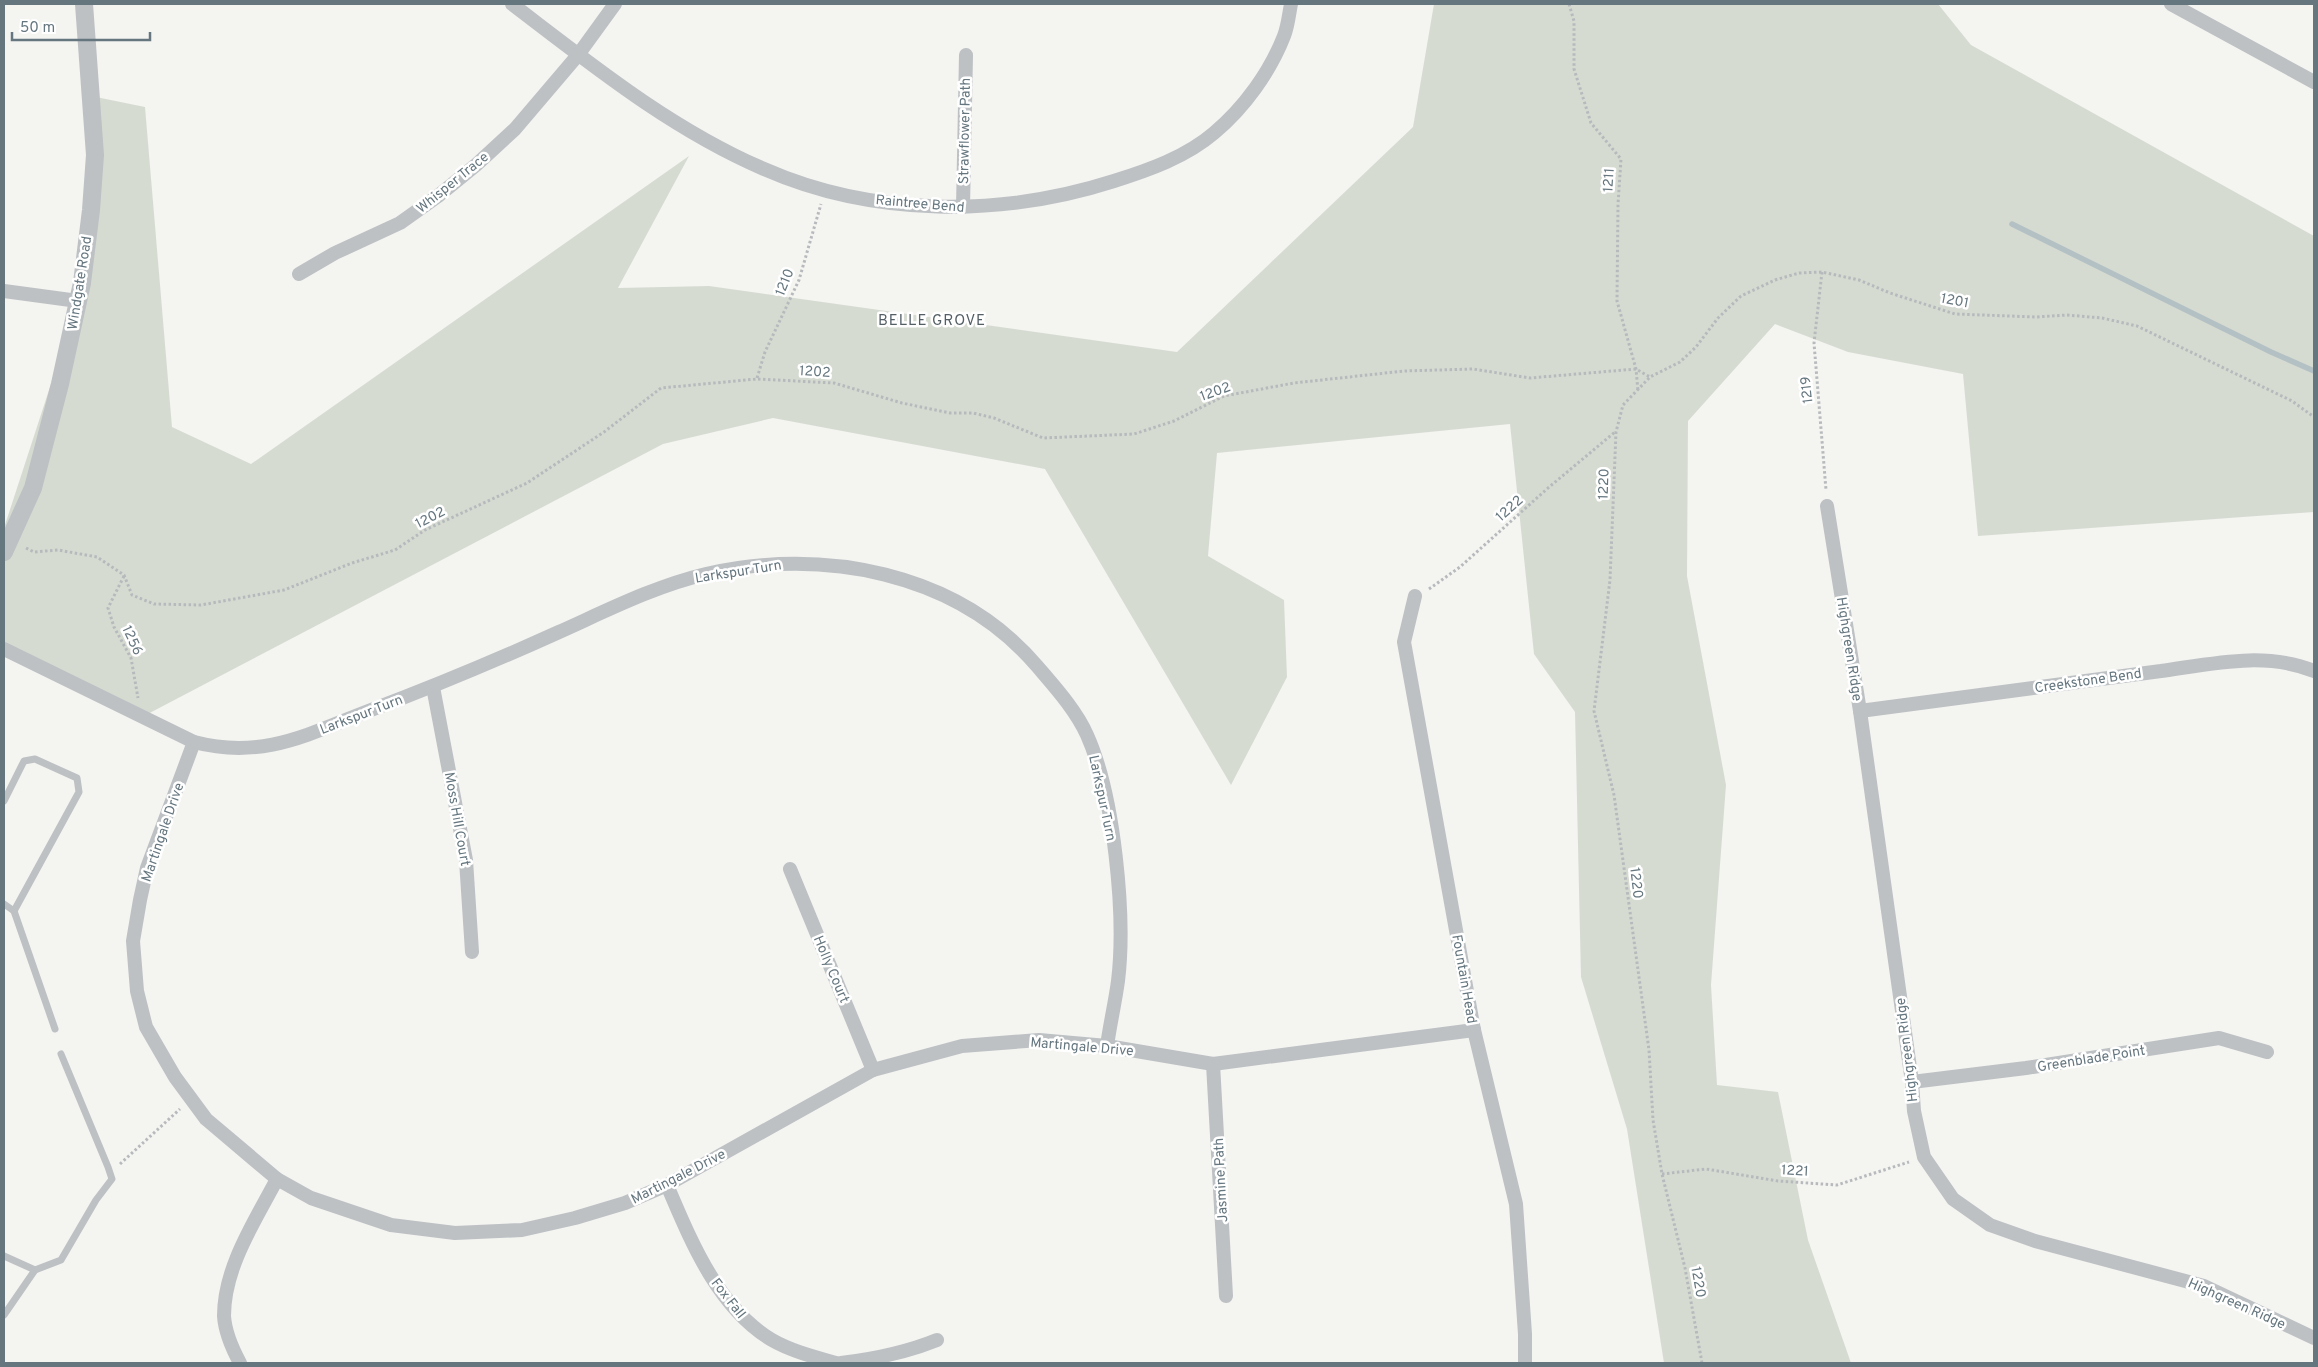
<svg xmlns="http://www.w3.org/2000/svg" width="2318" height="1367" viewBox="0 0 2318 1367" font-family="Overpass,sans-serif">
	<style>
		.green { fill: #d6dbd2 }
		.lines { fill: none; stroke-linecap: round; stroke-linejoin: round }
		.stream { stroke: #b4c1c4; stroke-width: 5.5 }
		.path { stroke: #b7babc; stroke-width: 3; stroke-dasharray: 2.5 2.5; stroke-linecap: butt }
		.service { stroke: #bdc1c4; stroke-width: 7 }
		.minor { stroke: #bdc1c4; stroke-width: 14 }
		.tertiary { stroke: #bdc1c4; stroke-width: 18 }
		.labels { text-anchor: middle; stroke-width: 5; stroke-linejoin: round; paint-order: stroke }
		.street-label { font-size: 14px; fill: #65767f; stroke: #fff }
		.neighbourhood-label { font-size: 15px; letter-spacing: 1px; fill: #535e65; stroke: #fff }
	</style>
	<rect width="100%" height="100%" fill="#f4f4f1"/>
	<polygon class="green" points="1434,4 1938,4 1971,45 2314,236 2314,512 1978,536 1963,374 1848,352 1775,324 1688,421 1687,576 1726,785 1711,985 1717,1085 1778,1092 1808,1240 1851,1363 1664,1363 1627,1129 1581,977 1575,712 1534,654 1510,424 1217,453 1208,556 1284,600 1287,677 1231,785 1045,469 773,418 663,444 142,717 4,649 4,528 78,301 91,96 145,107 172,427 251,464 689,156 618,288 709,286 1177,352 1413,127"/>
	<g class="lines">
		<polyline class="stream" points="2012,224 2271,352 2314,371"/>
		<g class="path">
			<polyline points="1569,4 1574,21 1574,69 1591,123 1621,159 1618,204 1617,301 1636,369 1638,391"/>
			<polyline points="1822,272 1814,343 1826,490"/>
			<polyline points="757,378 765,352 799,280 821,204"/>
			<polyline points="26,548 34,552 58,550 97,557 124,575 132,595 154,604 201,605 284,590 352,563 395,550 425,530 527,483 604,432 661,388 757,379 834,383 902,403 950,413 973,413 994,418 1043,438 1134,434 1174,421 1224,396 1294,383 1404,371 1473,369 1530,378 1636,369 1650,377"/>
			<polyline points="124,576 108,608 114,627 131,658 138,698"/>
			<polyline points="1429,589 1460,567 1548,488 1615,432"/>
			<polyline points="120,1164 180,1109"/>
			<polyline points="1662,1174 1706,1169 1778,1181 1837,1185 1909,1162"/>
			<polyline points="1702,1363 1685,1268 1662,1174 1653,1120 1649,1050 1614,795 1594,711 1610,580 1616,432 1623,405 1650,377 1680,362 1696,347 1718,318 1741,296 1775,280 1799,273 1822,272 1859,280 1890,293 1955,314 2036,317 2067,315 2102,318 2137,326 2292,401 2314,417"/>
		</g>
		<g class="service">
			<polyline points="4,801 24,761 35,759 77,778 79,792 14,911"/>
			<polyline points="4,904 14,911 55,1029"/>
			<polyline points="4,1256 35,1270 61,1260 96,1200 112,1179 108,1167 61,1054"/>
			<polyline points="4,1315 35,1270"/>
		</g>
		<g class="minor">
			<path d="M512,4c80,61 159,125 252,165 109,48 238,48 350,12 35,-11 72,-24 100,-48 30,-25 56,-61 70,-97 4,-10 5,-22 7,-32"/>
			<polyline points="2171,4 2314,82"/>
			<polyline points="963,207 966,55"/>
			<polyline points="299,274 335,253 400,223 438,196 476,165 515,129 578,55 615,4"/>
			<polyline points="4,291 78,301"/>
			<polyline points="1827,506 1860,711 1912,1082 1914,1111 1924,1157 1953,1199 1990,1225 2035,1241 2204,1286 2314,1338"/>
			<polyline points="1415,596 1404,642 1474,1030 1516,1204 1525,1334 1525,1363"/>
			<path d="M4,649l190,93c69,18 114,-8 177,-32 64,-24 126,-50 188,-78 47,-21 96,-46 147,-58 116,-27 251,-2 331,92 17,20 39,44 50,69 27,60 39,180 31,246 -3,22 -8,43 -11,65"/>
			<polyline points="433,687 466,860 472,952"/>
			<path d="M1860,711c101,-14 201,-27 301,-40 50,-7 104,-20 153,0"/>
			<polyline points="194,742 147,868 140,900 133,941 137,991 146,1027 175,1077 206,1119 277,1179 311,1198 391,1225 455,1233 522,1230 575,1218 625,1203 667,1185 873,1070 962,1046 1039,1040 1107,1046 1213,1064 1474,1030"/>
			<polyline points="790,869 873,1070"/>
			<polyline points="1213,1064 1226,1296"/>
			<polyline points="1912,1082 2026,1068 2219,1038 2267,1052"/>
			<path d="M667,1185c24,56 50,122 105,155 19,11 43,17 64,23"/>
			<path d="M240,1363c-7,-13 -15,-32 -16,-47 0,-49 31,-95 53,-137"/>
			<path d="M841,1363c34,-4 64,-10 96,-23"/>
		</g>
		<polyline class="tertiary" points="4,552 33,488 60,384 82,283 91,210 95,155 84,4"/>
	</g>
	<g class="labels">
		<g class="street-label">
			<text transform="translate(964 131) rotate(-89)" y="5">Strawflower Path</text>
			<text transform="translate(1608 180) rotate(-86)" y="5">1211</text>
			<text transform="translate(452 182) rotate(-39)" y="5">Whisper Trace</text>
			<text transform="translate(920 203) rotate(5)" y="5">Raintree Bend</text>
			<text transform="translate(784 282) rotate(-68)" y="5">1210</text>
			<text transform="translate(79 283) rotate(-81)" y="5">Windgate Road</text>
			<text transform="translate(1955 300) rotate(11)" y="5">1201</text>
			<text transform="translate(815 371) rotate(4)" y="5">1202</text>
			<text transform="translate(1806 390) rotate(-96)" y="5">1219</text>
			<text transform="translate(1215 391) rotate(-20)" y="5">1202</text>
			<text transform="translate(1603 484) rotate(-88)" y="5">1220</text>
			<text transform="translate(1509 508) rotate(-42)" y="5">1222</text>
			<text transform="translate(430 517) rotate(-27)" y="5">1202</text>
			<text transform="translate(738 571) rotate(-9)" y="5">Larkspur Turn</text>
			<text transform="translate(133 640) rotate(65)" y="5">1256</text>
			<text transform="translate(1850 649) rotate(81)" y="5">Highgreen Ridge</text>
			<text transform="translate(2088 680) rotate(-8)" y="5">Creekstone Bend</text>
			<text transform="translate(361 714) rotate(-21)" y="5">Larkspur Turn</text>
			<text transform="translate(1103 798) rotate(78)" y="5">Larkspur Turn</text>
			<text transform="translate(458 819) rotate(80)" y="5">Moss Hill Court</text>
			<text transform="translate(162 832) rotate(-71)" y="5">Martingale Drive</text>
			<text transform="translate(1637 883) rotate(83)" y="5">1220</text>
			<text transform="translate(832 969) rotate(67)" y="5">Holly Court</text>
			<text transform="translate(1465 979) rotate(80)" y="5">Fountain Head</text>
			<text transform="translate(1082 1046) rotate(5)" y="5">Martingale Drive</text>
			<text transform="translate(1906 1050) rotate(-97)" y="5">Highgreen Ridge</text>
			<text transform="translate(2091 1058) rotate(-9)" y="5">Greenblade Point</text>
			<text transform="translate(1795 1170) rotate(3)" y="5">1221</text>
			<text transform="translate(678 1176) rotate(-27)" y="5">Martingale Drive</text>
			<text transform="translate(1220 1180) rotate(-93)" y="5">Jasmine Path</text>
			<text transform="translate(1699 1282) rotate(80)" y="5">1220</text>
			<text transform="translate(729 1298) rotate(52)" y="5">Fox Fall</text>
			<text transform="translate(2237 1303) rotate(24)" y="5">Highgreen Ridge</text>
		</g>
		<g class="neighbourhood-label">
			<text x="932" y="325">BELLE GROVE</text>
		</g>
	</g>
	<rect width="2318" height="1367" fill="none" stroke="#65767f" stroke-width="10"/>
	<path d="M12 32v8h138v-8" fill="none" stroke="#65767f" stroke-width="2.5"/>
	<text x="20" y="32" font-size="15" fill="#65767f" stroke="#ffffff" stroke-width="4" paint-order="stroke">50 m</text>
</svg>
